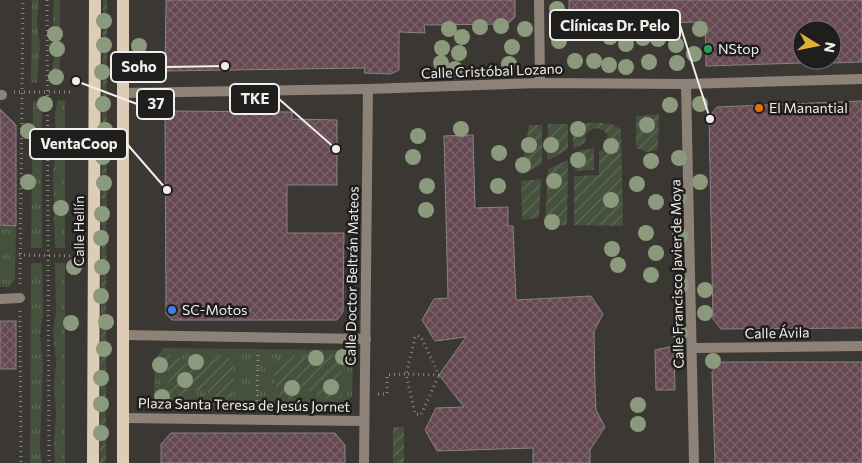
<svg xmlns="http://www.w3.org/2000/svg" width="862" height="463" viewBox="0 0 862 463" font-family="Commissioner,sans-serif">
	<style>
		.grass { fill: url(#grass-tufts) }
		.garden { fill: url(#garden-furrows) }
		.building { fill: url(#building-cross-hatch); stroke: #898284 }
		.lines { fill: none; stroke-linecap: round; stroke-linejoin: round }
		.path { stroke: #8a8783; stroke-width: 3; stroke-dasharray: 1 4; stroke-linecap: butt }
		.street { stroke: #8c8278; stroke-width: 10 }
		.primary { stroke: #dfccb7; stroke-width: 12 }
		.tree { fill: #8b997c }
		.leisure-dot { fill: #2e9e5b; stroke: #201e1d; stroke-width: 2 }
		.food-dot { fill: #e8710a; stroke: #201e1d; stroke-width: 2 }
		.shop-dot { fill: #3f7fe0; stroke: #201e1d; stroke-width: 2 }
		.labels { text-anchor: middle; stroke-width: 5; stroke-linejoin: round; paint-order: stroke }
		.poi-label { font-size: 14px; fill: #f0eeeb; stroke: #201e1d; text-anchor: start }
		.street-label { font-size: 14px; fill: #f0eeeb; stroke: #201e1d }
		.leader { fill: none; stroke: #f0eeeb; stroke-width: 2 }
		.callout-dot { fill: #f0eeeb; stroke: #201e1d; stroke-width: 2 }
		.callout { fill: #201e1d; stroke: #f0eeeb; stroke-width: 2 }
		.callout-label { font-size: 15px; text-anchor: middle; font-weight: bold; fill: #f0eeeb }
	</style>
	<defs>
		<pattern id="grass-tufts" width="24" height="20" patternUnits="userSpaceOnUse" patternTransform="scale(1.25)"><rect width="24" height="20" fill="#45513c"/><path d="M3 7l-1-3M5 7V3M7 7l1-3M15 17l-1-3M17 17v-4M19 17l1-3" fill="none" stroke="#606a58"/></pattern>
		<pattern id="garden-furrows" width="10" height="10" patternUnits="userSpaceOnUse" patternTransform="scale(1.25)"><rect width="10" height="10" fill="#45513c"/><path d="M-1 1l2-2M0 10L10 0M9 11l2-2" fill="none" stroke="#606a58"/></pattern>
		<pattern id="building-cross-hatch" width="8" height="8" patternUnits="userSpaceOnUse" patternTransform="scale(1.25)"><rect width="8" height="8" fill="#654852"/><path d="M0 0l8 8M0 8l8-8" fill="none" stroke="#7b636b"/></pattern>
	</defs>
	<rect width="100%" height="100%" fill="#3b3733"/>
	<g class="grass">
		<polygon points="32,0 39,0 37,22 40,45 37,83 31,82"/>
		<path d="M54,0h6v83h-7c-3,-12 2,-23 2,-35 -1,-17 -3,-32 -1,-48z"/>
		<polygon points="58,100 65,101 65,248 55,248 53,174 56,146 55,113"/>
		<path d="M33,101h9c-1,49 0,98 0,147h-11z"/>
		<polygon points="0,225 16,226 15,279 9,287 0,287"/>
		<polygon points="31,263 42,263 43,313 40,337 43,362 40,448 42,463 30,463"/>
		<polygon points="55,263 65,263 65,463 55,463 54,444 56,414 54,386 56,363 53,333 56,312"/>
		<polygon points="163,348 345,350 353,359 352,396 342,406 162,405 154,394 155,360"/>
	</g>
	<g class="garden">
		<polygon points="103,0 107,0 106,463 100,463"/>
		<polygon points="659,114 658,150 647,152 636,148 636,116"/>
		<path d="M573,123c14,1 38,-4 48,7l2,96 -49,-1v-49l25,-1v-23l7,-5 1,-13 -4,-4 -9,-2 -8,6 -1,9 -12,6z"/>
		<polygon points="548,124 568,124 568,149 547,161"/>
		<polygon points="529,125 542,125 542,164 521,175"/>
		<polygon points="594,148 594,170 575,171 578,151"/>
		<polygon points="568,160 567,225 545,226 548,169"/>
		<polygon points="541,179 539,218 522,220 521,181"/>
		<polygon points="324,354 340,356 348,364 341,369 340,384 346,389 340,398 322,399 317,391 301,391 296,399 283,398 277,394 274,373 277,358 285,355 320,359"/>
		<polygon points="168,355 177,355 188,364 204,365 213,355 228,355 234,362 233,393 229,398 213,399 207,391 191,391 185,398 169,398 162,390 168,384 169,370 162,364 161,359"/>
		<rect x="393" y="427" width="11" height="36"/>
	</g>
	<g class="building">
		<polygon points="166,0 515,0 515,17 508,24 424,25 425,33 399,32 399,70 391,74 364,73 365,68 165,71"/>
		<polygon points="569,0 862,0 862,62 832,63 832,30 802,30 802,63 706,66 705,22 569,24"/>
		<polygon points="862,101 862,328 721,329 713,319 709,117 717,107"/>
		<polygon points="0,109 16,125 16,226 0,225"/>
		<polygon points="169,111 292,112 292,119 337,120 337,185 287,185 287,233 344,233 343,312 337,320 172,320 166,314 165,117"/>
		<polygon points="473,135 475,208 508,207 508,226 513,226 516,300 591,296 603,314 594,331 595,388 596,410 605,427 590,450 590,463 533,463 533,448 437,451 425,430 436,408 464,407 439,375 466,337 435,341 422,320 434,299 448,298 444,136"/>
		<rect x="0" y="321" width="16" height="48"/>
		<polygon points="674,346 675,390 656,390 655,350"/>
		<polygon points="719,362 862,362 862,463 715,463 712,372"/>
		<polygon points="171,433 335,433 345,445 345,463 161,463 161,444"/>
	</g>
	<g class="lines">
		<g class="path">
			<polyline points="47,0 49,463"/>
			<polyline points="14,92 71,92"/>
			<polyline points="19,255 74,256"/>
			<polyline points="20,284 23,0"/>
			<polyline points="20,311 21,463"/>
			<polygon points="418,336 421,337 439,375 406,374 415,338"/>
			<polyline points="378,394 387,394 387,375 406,374 415,414 421,415 439,375"/>
			<polyline points="257,406 258,352"/>
		</g>
		<g class="street">
			<polyline points="539,0 540,83"/>
			<polyline points="686,84 694,463"/>
			<polyline points="123,93 368,89 540,83 686,84 862,79"/>
			<polyline points="0,95 2,95"/>
			<polyline points="0,299 20,298"/>
			<polyline points="123,335 366,339"/>
			<polyline points="692,348 862,346"/>
			<polyline points="123,418 364,421"/>
			<polyline points="364,463 368,89"/>
		</g>
		<g class="primary">
			<polyline points="123,0 123,463"/>
			<polyline points="93,463 95,0"/>
		</g>
	</g>
	<g class="tree">
		<circle cx="557" cy="9" r="8"/>
		<circle cx="104" cy="21" r="8"/>
		<circle cx="501" cy="26" r="8"/>
		<circle cx="480" cy="27" r="8"/>
		<circle cx="449" cy="29" r="8"/>
		<circle cx="525" cy="29" r="8"/>
		<circle cx="700" cy="29" r="8"/>
		<circle cx="55" cy="34" r="8"/>
		<circle cx="462" cy="37" r="8"/>
		<circle cx="610" cy="37" r="8"/>
		<circle cx="643" cy="38" r="8"/>
		<circle cx="658" cy="39" r="8"/>
		<circle cx="559" cy="41" r="8"/>
		<circle cx="626" cy="44" r="8"/>
		<circle cx="104" cy="45" r="8"/>
		<circle cx="676" cy="45" r="8"/>
		<circle cx="139" cy="46" r="8"/>
		<circle cx="512" cy="47" r="8"/>
		<circle cx="442" cy="48" r="8"/>
		<circle cx="57" cy="49" r="8"/>
		<circle cx="459" cy="53" r="8"/>
		<circle cx="694" cy="54" r="8"/>
		<circle cx="575" cy="61" r="8"/>
		<circle cx="594" cy="61" r="8"/>
		<circle cx="649" cy="62" r="8"/>
		<circle cx="441" cy="63" r="8"/>
		<circle cx="677" cy="63" r="8"/>
		<circle cx="509" cy="64" r="8"/>
		<circle cx="609" cy="65" r="8"/>
		<circle cx="626" cy="67" r="8"/>
		<circle cx="455" cy="69" r="8"/>
		<circle cx="102" cy="72" r="8"/>
		<circle cx="56" cy="77" r="8"/>
		<circle cx="45" cy="104" r="8"/>
		<circle cx="103" cy="104" r="8"/>
		<circle cx="700" cy="104" r="8"/>
		<circle cx="670" cy="105" r="8"/>
		<circle cx="647" cy="125" r="8"/>
		<circle cx="461" cy="129" r="8"/>
		<circle cx="578" cy="129" r="8"/>
		<circle cx="105" cy="130" r="8"/>
		<circle cx="28" cy="131" r="8"/>
		<circle cx="418" cy="136" r="8"/>
		<circle cx="529" cy="145" r="8"/>
		<circle cx="551" cy="145" r="8"/>
		<circle cx="611" cy="146" r="8"/>
		<circle cx="499" cy="153" r="8"/>
		<circle cx="103" cy="157" r="8"/>
		<circle cx="413" cy="157" r="8"/>
		<circle cx="679" cy="158" r="8"/>
		<circle cx="578" cy="160" r="8"/>
		<circle cx="651" cy="161" r="8"/>
		<circle cx="523" cy="165" r="8"/>
		<circle cx="554" cy="181" r="8"/>
		<circle cx="28" cy="182" r="8"/>
		<circle cx="700" cy="182" r="8"/>
		<circle cx="104" cy="183" r="8"/>
		<circle cx="637" cy="184" r="8"/>
		<circle cx="427" cy="186" r="8"/>
		<circle cx="498" cy="186" r="8"/>
		<circle cx="679" cy="198" r="8"/>
		<circle cx="611" cy="200" r="8"/>
		<circle cx="656" cy="202" r="8"/>
		<circle cx="61" cy="208" r="8"/>
		<circle cx="426" cy="210" r="8"/>
		<circle cx="102" cy="214" r="8"/>
		<circle cx="552" cy="222" r="8"/>
		<circle cx="646" cy="233" r="8"/>
		<circle cx="680" cy="236" r="8"/>
		<circle cx="101" cy="238" r="8"/>
		<circle cx="612" cy="249" r="8"/>
		<circle cx="656" cy="253" r="8"/>
		<circle cx="618" cy="265" r="8"/>
		<circle cx="74" cy="267" r="8"/>
		<circle cx="102" cy="267" r="8"/>
		<circle cx="651" cy="275" r="8"/>
		<circle cx="681" cy="285" r="8"/>
		<circle cx="705" cy="290" r="8"/>
		<circle cx="101" cy="296" r="8"/>
		<circle cx="705" cy="313" r="8"/>
		<circle cx="106" cy="322" r="8"/>
		<circle cx="71" cy="323" r="8"/>
		<circle cx="680" cy="333" r="8"/>
		<circle cx="104" cy="349" r="8"/>
		<circle cx="343" cy="357" r="8"/>
		<circle cx="316" cy="358" r="8"/>
		<circle cx="713" cy="361" r="8"/>
		<circle cx="196" cy="362" r="8"/>
		<circle cx="160" cy="365" r="8"/>
		<circle cx="101" cy="378" r="8"/>
		<circle cx="185" cy="380" r="8"/>
		<circle cx="331" cy="387" r="8"/>
		<circle cx="292" cy="388" r="8"/>
		<circle cx="162" cy="397" r="8"/>
		<circle cx="101" cy="404" r="8"/>
		<circle cx="638" cy="405" r="8"/>
		<circle cx="638" cy="424" r="8"/>
		<circle cx="101" cy="433" r="8"/>
	</g>
	<circle class="leisure-dot" cx="708" cy="49" r="5"/>
	<circle class="food-dot" cx="759" cy="108" r="5"/>
	<circle class="shop-dot" cx="172" cy="310" r="5"/>
	<g class="labels">
		<g class="poi-label">
			<text x="718" y="54">NStop</text>
			<text x="769" y="113">El Manantial</text>
			<text x="182" y="315">SC-Motos</text>
		</g>
		<g class="street-label">
			<text transform="translate(492 71) rotate(-2)" y="5">Calle Cristóbal Lozano</text>
			<text transform="translate(79 231) rotate(-90)" y="5">Calle Hellín</text>
			<text transform="translate(677 274) rotate(-91)" y="5">Calle Francisco Javier de Moya</text>
			<text transform="translate(352 276) rotate(-89)" y="5">Calle Doctor Beltrán Mateos</text>
			<text transform="translate(777 333) rotate(-1)" y="5">Calle Ávila</text>
			<text transform="translate(244 405) rotate(1)" y="5">Plaza Santa Teresa de Jesús Jornet</text>
		</g>
	</g>
	<path class="leader" d="M710 119L680 25M225 66L166 67M336 149L279 99M76 81L137 104M167 190L127 144"/>
	<g class="callout-dot">
		<circle cx="710" cy="119" r="5"/>
		<circle cx="225" cy="66" r="5"/>
		<circle cx="336" cy="149" r="5"/>
		<circle cx="76" cy="81" r="5"/>
		<circle cx="167" cy="190" r="5"/>
	</g>
	<g class="callout">
		<rect x="550" y="10" width="130" height="30" rx="5"/>
		<rect x="111" y="52" width="55" height="30" rx="5"/>
		<rect x="230" y="84" width="49" height="30" rx="5"/>
		<rect x="137" y="89" width="37" height="30" rx="5"/>
		<rect x="30" y="129" width="97" height="30" rx="5"/>
	</g>
	<g class="callout-label">
		<text x="615" y="31">Clínicas Dr. Pelo</text>
		<text x="139" y="72">Soho</text>
		<text x="255" y="104">TKE</text>
		<text x="156" y="109">37</text>
		<text x="79" y="149">VentaCoop</text>
	</g>
	<g transform="translate(817 45) rotate(100)"><circle r="24" fill="#201e1d" stroke="#73716f"/>
	<path d="M0-4L9 19L0 12L-9 19Z" fill="#dcb233"/>
	<text y="-8" font-size="14" font-weight="bold" text-anchor="middle" fill="#f0eeeb">N</text>
	</g>
</svg>
